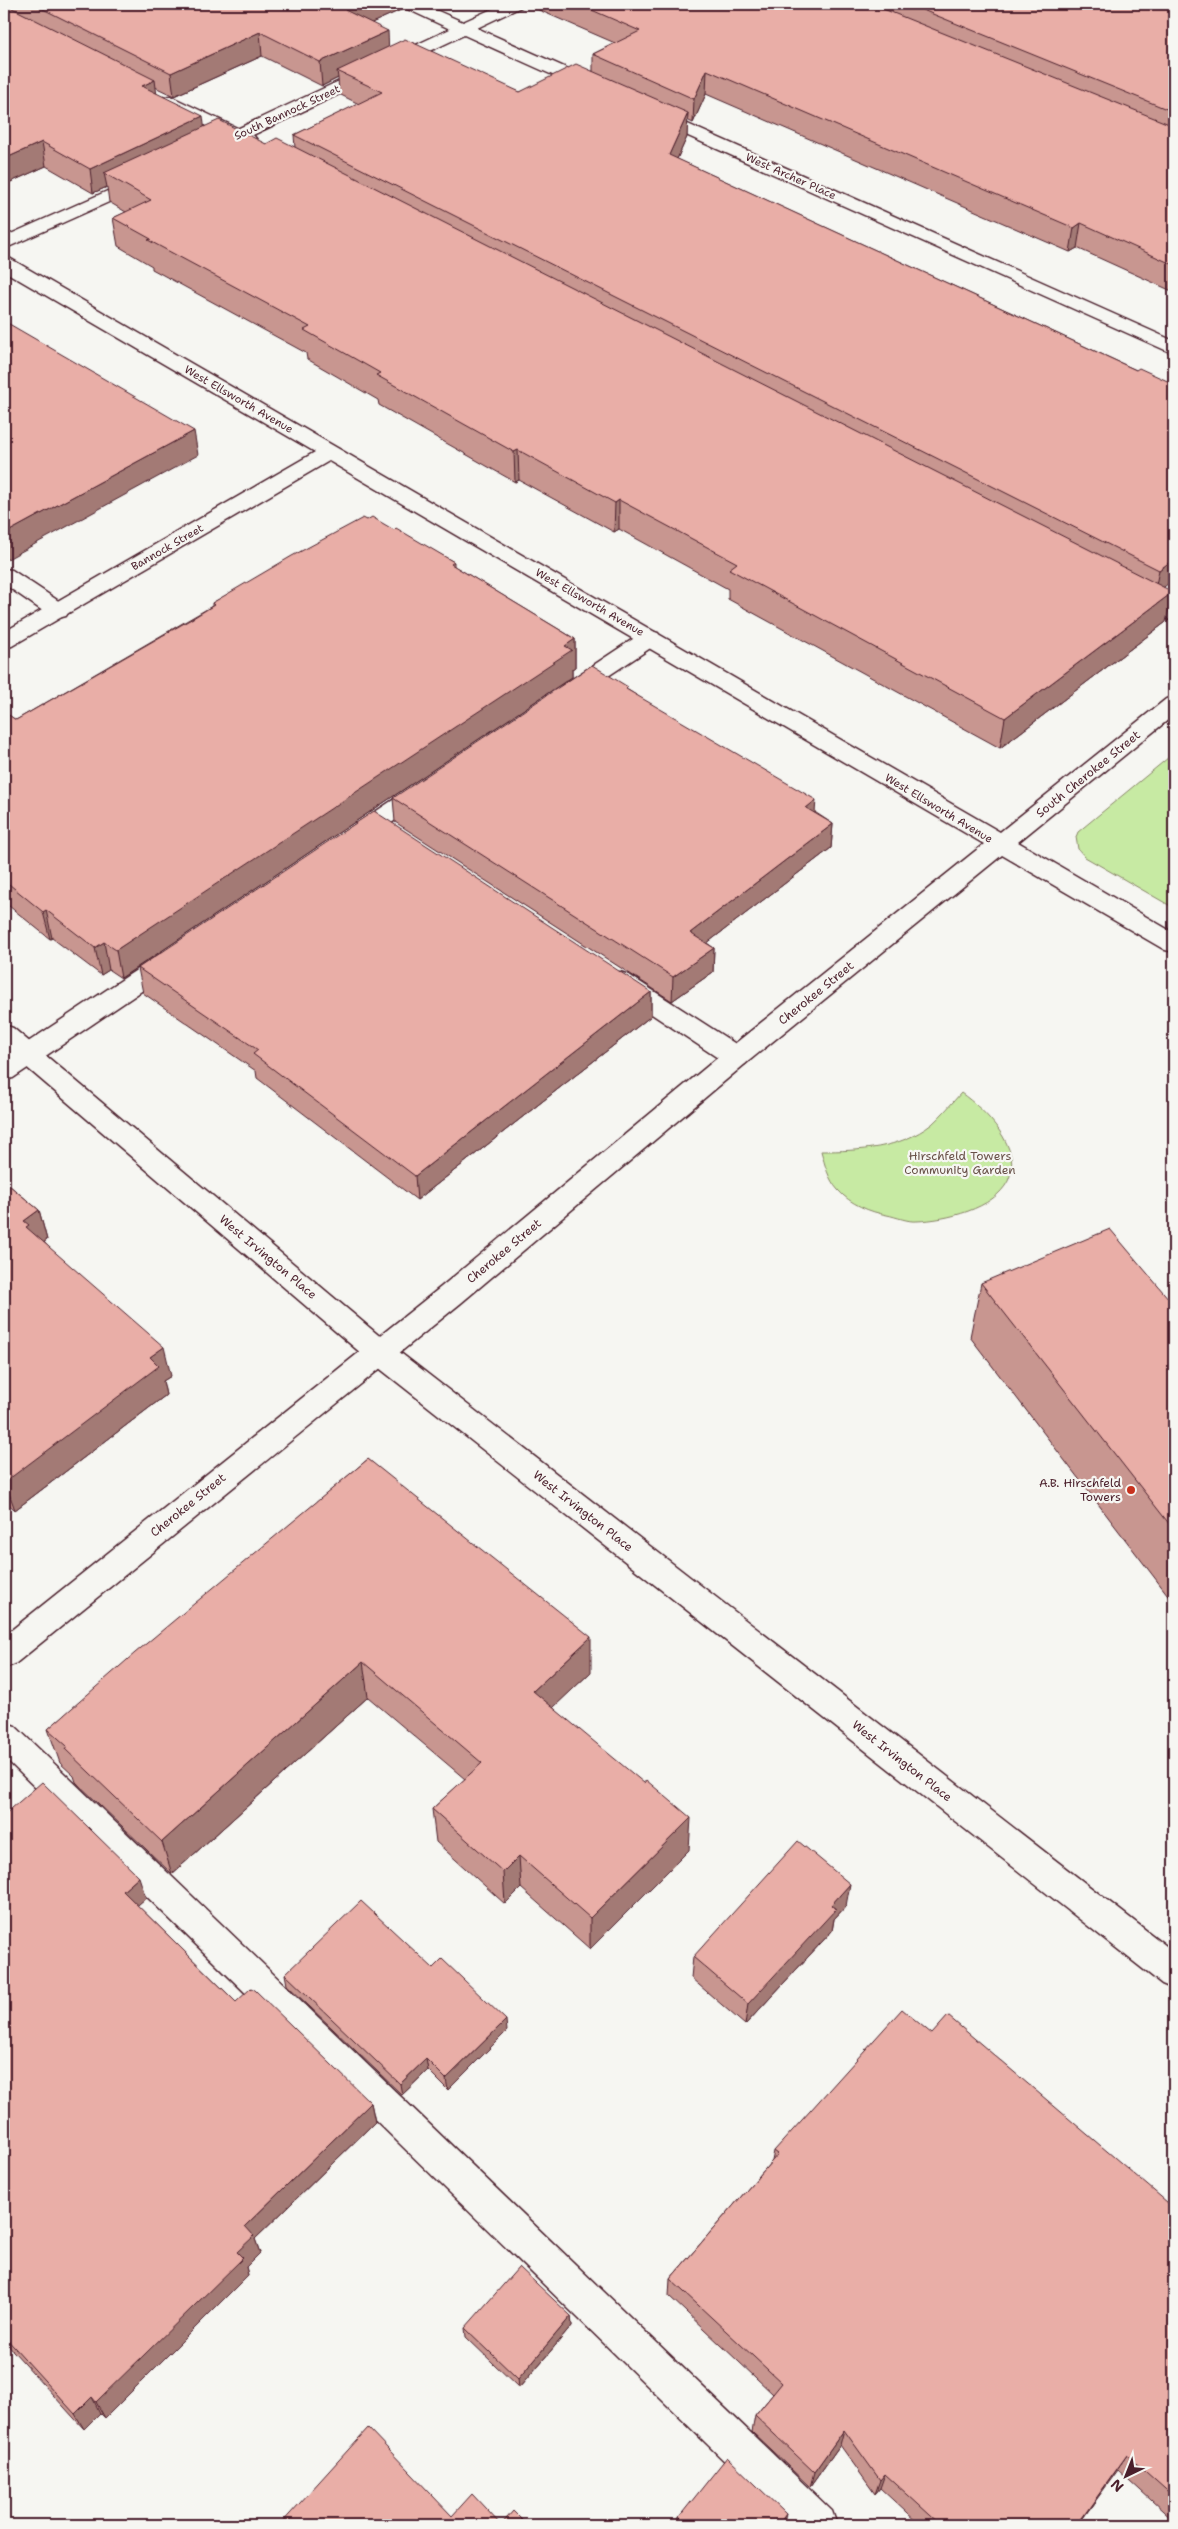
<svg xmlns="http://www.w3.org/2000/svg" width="1178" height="2529" viewBox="0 0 1178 2529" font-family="'Shantell Sans',sans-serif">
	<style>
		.green { fill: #c7eaa3; stroke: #888467 }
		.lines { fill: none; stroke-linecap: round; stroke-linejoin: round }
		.lane-casing { stroke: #4a1f2b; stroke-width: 3 }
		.street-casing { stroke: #4a1f2b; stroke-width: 3 }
		.secondary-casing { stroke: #4a1f2b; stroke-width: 3 }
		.lane { fill: #f6f6f2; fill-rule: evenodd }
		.street { fill: #f6f6f2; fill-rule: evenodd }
		.secondary { fill: #f6f6f2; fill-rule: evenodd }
		.wall { fill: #c89690; stroke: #4a1f2b; fill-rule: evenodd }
		.shaded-wall { fill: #a37a75; stroke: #4a1f2b }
		.building { fill: #e9aea7; stroke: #4a1f2b }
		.poi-dot { fill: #c8321e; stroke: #f6f6f2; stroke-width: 2 }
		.labels { text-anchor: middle; stroke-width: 4.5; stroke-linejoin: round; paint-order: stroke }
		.far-street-label { font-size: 11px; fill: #4a1f2b; stroke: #f6f6f2 }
		.street-label { font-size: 12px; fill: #4a1f2b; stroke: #f6f6f2 }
		.park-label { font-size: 12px; fill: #695249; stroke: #f6f6f2 }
		.poi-label { font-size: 12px; fill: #4a1f2b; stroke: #f6f6f2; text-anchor: end }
	</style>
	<rect width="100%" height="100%" fill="#f6f6f2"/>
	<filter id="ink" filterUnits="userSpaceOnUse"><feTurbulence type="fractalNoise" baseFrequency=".02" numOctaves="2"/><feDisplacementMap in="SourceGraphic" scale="10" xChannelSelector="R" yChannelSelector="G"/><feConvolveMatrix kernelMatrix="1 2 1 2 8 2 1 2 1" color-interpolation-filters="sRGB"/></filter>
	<g filter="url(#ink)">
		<g class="green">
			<polygon points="1174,753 1174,908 1085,857 1078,849 1076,837 1078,832"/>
			<path d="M961,1093c24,17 63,55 47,88 -14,28 -62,39 -91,40 -9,1 -20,-4 -30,-6 -17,-3 -37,-11 -49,-25 -10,-11 -13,-25 -17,-39 38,0 79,-2 111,-27 10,-9 20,-21 29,-31z"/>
		</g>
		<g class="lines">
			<g class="lane-casing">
				<g id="lane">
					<polygon points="170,96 254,136 257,140 254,144 242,144 164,105 161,101 164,97"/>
					<polygon points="4,569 12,570 66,606 69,611 66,616 58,618 50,616 4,584"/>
					<polygon points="1136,588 1174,606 1174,622 1128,600 1125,595 1128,590"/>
					<polygon points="650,631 658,633 661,638 658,643 578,696 570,698 562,696 559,691 562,686 642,633"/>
					<polygon points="425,781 433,784 437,789 433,794 361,844 353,846 345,844 341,838 345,832 417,784"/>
					<polygon points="171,950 180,953 183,959 180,965 13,1078 4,1080 4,1058 162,953"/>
					<polygon points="620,972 629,975 745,1050 749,1057 745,1064 736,1066 727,1064 611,987 608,981 611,975"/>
					<polygon points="4,1722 15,1726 832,2511 837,2525 790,2525 4,1757"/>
				</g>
			</g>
			<g class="street-casing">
				<g id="street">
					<polygon points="401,4 422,4 463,22 503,4 523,4 521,7 477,28 600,83 602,87 600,91 588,91 464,35 217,152 205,152 202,148 205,144 450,29 403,7"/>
					<polygon points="654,109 1174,341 1174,354 648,118 645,114 648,110"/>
					<polygon points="141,176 147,177 150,181 147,185 4,249 4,237"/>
					<polygon points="4,1025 13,1028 389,1344 1174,1952 1174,1989 1162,1984 369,1360 4,1048"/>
				</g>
			</g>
			<g class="secondary-casing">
				<polygon id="secondary" points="4,257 11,259 1000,832 1166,699 1174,697 1174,715 1018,842 1174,933 1174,952 1165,950 1002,855 745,1064 461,1303 15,1664 4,1668 4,1636 441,1287 727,1050 984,844 329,461 12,646 4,648 4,632 315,452 4,271"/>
			</g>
			<use href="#lane" class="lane"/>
			<use href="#street" class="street"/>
			<use href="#secondary" class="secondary"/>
		</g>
		<g class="wall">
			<path d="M4,4h399v5l-32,14 17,24 132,45 73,-21v-17l22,-11 -90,-39h649v288l-97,-44 -7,4 -364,-158 -13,29 -6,-3v17l-10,22 459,211 28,218 2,34 -166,126 -272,-149v-10l-109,-60 -5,3 -95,-52 -4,2 -136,-77 -1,-5 -71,-41 -1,-6 -154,-84v-3l-34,-20 -5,-28 13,-6 -17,-10 -2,-15 -14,6 -47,-27 -42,19zM262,56l60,30 16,-8 1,16 20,10 -65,31 1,13 -29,-4 -62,-17 -48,-34 -1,-6 19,9z"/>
			<polygon points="367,520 394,530 454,562 454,566 575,639 575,667 572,669 572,677 121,978 109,970 101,975 52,938 50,939 4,902 4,712 16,720 212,606 212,603"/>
			<polygon points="628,690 833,824 831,848 707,943 714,948 713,972 672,1001 395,822 393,798"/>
			<polygon points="138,968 651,992 651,1016 417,1200 257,1078 256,1071 143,993"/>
			<polygon points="4,1181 39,1210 47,1240 44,1242 171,1376 163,1381 166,1395 15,1510 4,1500"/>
			<polygon points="981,1283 1174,1305 1174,1603 970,1337"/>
			<polygon points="368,1459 591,1672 553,1707 689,1850 590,1949 521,1888 505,1904 436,1842 432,1809 465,1779 368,1697 172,1874 76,1782 74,1776 60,1763 48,1729"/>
			<polygon points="4,1815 146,1898 137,1905 236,2002 371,2103 375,2122 255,2239 260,2253 246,2267 248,2275 105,2418 100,2413 84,2429 4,2341"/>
			<polygon points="846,1906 834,1919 832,1931 745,2025 691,1978 693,1957"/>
			<polygon points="433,1968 507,2031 448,2090 428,2070 402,2095 287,1985 285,1974"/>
			<polygon points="932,2034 1174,2208 1174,2521 1118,2470 1078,2525 920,2525 880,2488 875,2494 840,2445 810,2487 752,2432 755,2416 773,2394 669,2296 670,2279 772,2161 774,2151"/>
			<polygon points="571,2316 572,2326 519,2388 466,2337 465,2328"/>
			<polygon points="679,2517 784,2522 782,2525 678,2525"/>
		</g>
		<g class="shaded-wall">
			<polygon points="361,4 403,4 403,9 347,34 345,10"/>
			<polygon points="388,31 389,55 337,71 338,78 322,86 320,62"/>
			<polygon points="260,32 262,56 174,96 171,73"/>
			<polygon points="707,70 706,94 693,123 694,99"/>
			<polygon points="155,80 158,104 142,86"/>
			<polygon points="688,113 687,137 668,179 669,155"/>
			<polygon points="203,116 206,140 104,173 107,187 93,193 90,169"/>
			<polygon points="42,142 46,166 4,185 4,159"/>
			<polygon points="1081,223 1077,248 1070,252 1074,228"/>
			<polygon points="194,431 198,455 4,561 4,534"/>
			<polygon points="518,450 519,480 515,482 514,452"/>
			<polygon points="619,500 619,529 614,532 615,503"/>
			<polygon points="1174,559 1174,579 1154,595 1159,570"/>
			<polygon points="1173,592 1166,622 1000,748 1005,718"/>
			<polygon points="575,639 575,667 572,669 572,677 121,978 116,950"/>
			<polygon points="816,800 814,825 806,808"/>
			<polygon points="833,824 831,848 689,957 690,933"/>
			<polygon points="46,910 52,938 50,939 43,912"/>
			<polygon points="104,942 109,970 101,975 95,948"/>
			<polygon points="714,948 713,972 672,1001 673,977"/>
			<polygon points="651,992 651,1016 417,1200 415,1176"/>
			<polygon points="39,1210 47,1240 35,1249 24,1221"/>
			<polygon points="164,1347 171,1376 163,1381 166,1395 15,1510 5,1482 150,1357"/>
			<polygon points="591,1637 591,1672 535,1725 533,1691"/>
			<polygon points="363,1662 368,1697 172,1874 162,1842"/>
			<polygon points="691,1818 689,1850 590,1949 590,1918"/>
			<polygon points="519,1856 521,1888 505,1904 503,1872"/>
			<polygon points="139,1877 146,1898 130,1912 123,1891"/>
			<polygon points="850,1884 846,1906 834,1919 832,1931 745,2025 748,2004 831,1905"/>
			<polygon points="506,2020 507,2031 448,2090 446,2079"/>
			<polygon points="426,2059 428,2070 402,2095 400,2084"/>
			<polygon points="371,2103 375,2122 255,2239 260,2253 246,2267 248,2275 105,2418 96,2402 237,2252 245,2226"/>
			<polygon points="571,2316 572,2326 519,2388 518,2379"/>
			<polygon points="92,2397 100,2413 84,2429 75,2414"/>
			<polygon points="844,2430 840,2445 810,2487 814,2472"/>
			<polygon points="1127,2455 1078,2525 1077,2525"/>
			<polygon points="885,2474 880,2488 875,2494 880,2480"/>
			<polygon points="786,2514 784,2522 782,2525 778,2525"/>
		</g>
		<g class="building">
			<polygon points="4,4 155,80 142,86 203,116 90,169 42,142 4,159"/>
			<polygon points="33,4 361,4 345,10 388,31 320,62 260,32 171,73"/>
			<polygon points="578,4 871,4 1174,126 1174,265 1081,223 1074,228 707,70 694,99 593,54 640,31"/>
			<polygon points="908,4 1174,4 1174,112"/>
			<polygon points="405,39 520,92 576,64 688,113 669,155 1136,370 1139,368 1174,384 1174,559 1159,570 294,135 382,92 337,71"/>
			<polygon points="219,120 266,144 277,138 1173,592 1005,718 729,569 737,563 619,500 615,503 518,450 514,452 376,375 380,373 304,330 310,327 148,240 151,239 113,218 151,200 104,173"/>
			<polygon points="4,321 194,431 4,534"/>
			<polygon points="372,517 394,530 396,528 454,562 451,564 575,639 565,646 572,650 116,950 104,942 95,948 46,910 43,912 4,880 4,712 16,720 193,618 214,605 212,603 292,556 363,518 367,520"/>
			<polygon points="592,665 628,687 626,689 816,800 806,808 833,824 690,933 714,948 673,977 393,798"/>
			<polygon points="374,811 651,992 415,1176 253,1054 258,1050 138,968"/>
			<polygon points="4,1181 39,1210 24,1221 29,1225 26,1227 164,1347 150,1357 159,1366 5,1482 4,1480"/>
			<polygon points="1110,1229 1174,1305 1174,1530 981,1283"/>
			<polygon points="368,1459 591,1637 533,1691 644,1783 646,1780 691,1818 590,1918 519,1856 503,1872 432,1809 482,1763 363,1662 162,1842 65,1749 67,1746 48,1729 135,1653"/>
			<polygon points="42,1782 139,1877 123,1891 236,2002 251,1988 255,1990 371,2103 245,2226 254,2236 237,2252 243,2258 96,2402 92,2397 75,2414 4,2336 4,1815"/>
			<polygon points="798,1841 850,1884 831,1905 836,1909 748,2004 693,1957"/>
			<polygon points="361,1901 433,1968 442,1959 506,2020 446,2079 426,2059 400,2084 285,1974"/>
			<polygon points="902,2009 932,2034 948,2016 1174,2208 1174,2497 1127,2455 1077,2525 941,2525 885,2474 880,2480 844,2430 814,2472 755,2416 782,2383 670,2279 778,2154 774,2151"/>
			<polygon points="519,2267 571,2316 518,2379 465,2328"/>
			<polygon points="368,2428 452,2516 472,2494 501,2525 513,2511 527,2525 280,2525"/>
			<polygon points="727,2457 786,2514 778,2525 687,2525 679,2517"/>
		</g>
	</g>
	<circle class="poi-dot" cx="1131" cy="1490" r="5"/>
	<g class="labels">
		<g class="far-street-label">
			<text transform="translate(287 112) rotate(-25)" y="4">South Bannock Street</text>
			<text transform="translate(791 176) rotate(24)" y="4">West Archer Place</text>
			<text transform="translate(239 399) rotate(30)" y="4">West Ellsworth Avenue</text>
			<text transform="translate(167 547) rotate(-30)" y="4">Bannock Street</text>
			<text transform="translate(590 602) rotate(30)" y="4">West Ellsworth Avenue</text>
			<text transform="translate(939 808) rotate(31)" y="4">West Ellsworth Avenue</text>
		</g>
		<g class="street-label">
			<text transform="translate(1088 774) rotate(-39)" y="4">South Cherokee Street</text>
			<text transform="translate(816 993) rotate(-39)" y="4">Cherokee Street</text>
			<text transform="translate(504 1251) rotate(-40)" y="4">Cherokee Street</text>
			<text transform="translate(268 1257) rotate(40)" y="4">West Irvington Place</text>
			<text transform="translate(188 1505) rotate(-39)" y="4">Cherokee Street</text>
			<text transform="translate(583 1511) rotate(38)" y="4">West Irvington Place</text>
			<text transform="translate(902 1761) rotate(38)" y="4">West Irvington Place</text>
		</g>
		<g class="park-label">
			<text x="960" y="1160">Hirschfeld Towers<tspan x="960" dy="14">Community Garden</tspan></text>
		</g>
		<g class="poi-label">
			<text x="1121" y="1487">A.B. Hirschfeld<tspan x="1121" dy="14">Towers</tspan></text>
		</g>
	</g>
	<rect width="1178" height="2529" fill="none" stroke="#f6f6f2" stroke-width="20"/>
	<rect x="10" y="10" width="1158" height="2509" fill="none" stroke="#4a1f2b" stroke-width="2" filter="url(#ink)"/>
	<g transform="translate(1126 2476) rotate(223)" stroke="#f6f6f2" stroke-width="4" paint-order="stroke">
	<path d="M0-4L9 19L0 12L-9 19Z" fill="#4a1f2b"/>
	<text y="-8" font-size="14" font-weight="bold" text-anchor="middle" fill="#4a1f2b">N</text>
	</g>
</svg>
